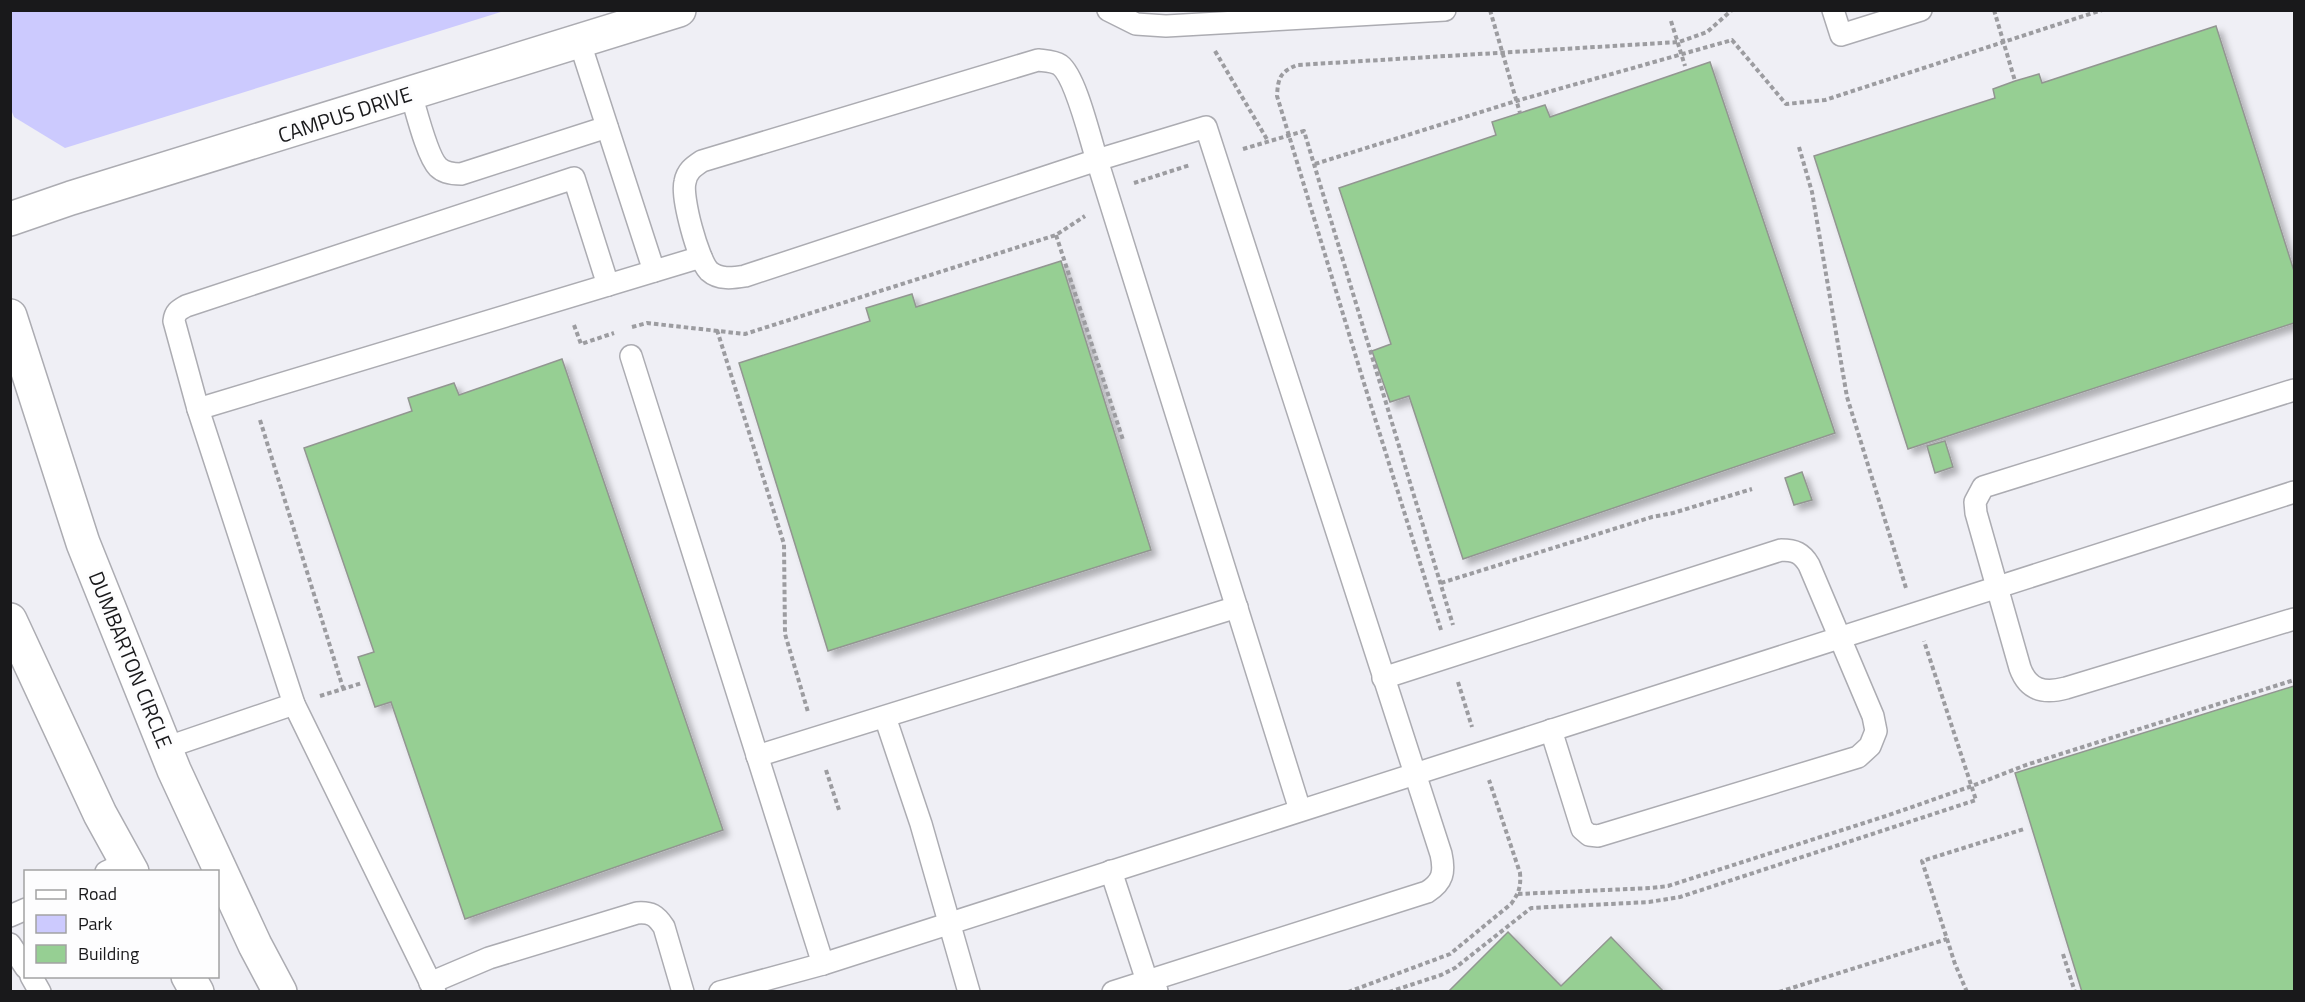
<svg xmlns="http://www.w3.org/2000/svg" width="2305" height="1002" viewBox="0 0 2305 1002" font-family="'Titillium Web',sans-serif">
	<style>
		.green { fill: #cccafe }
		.building { fill: #96cf93; stroke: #929691; stroke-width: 1.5; filter: url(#shadow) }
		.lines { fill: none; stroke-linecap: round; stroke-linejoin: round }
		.service-casing { stroke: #acacb2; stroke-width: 24 }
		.tertiary-casing { stroke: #acacb2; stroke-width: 36 }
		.path { stroke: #9c9ca0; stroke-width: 4; stroke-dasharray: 4.5 3; stroke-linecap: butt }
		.service { stroke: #fff; stroke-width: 21 }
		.tertiary { stroke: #fff; stroke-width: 33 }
		.labels { text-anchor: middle; stroke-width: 6; stroke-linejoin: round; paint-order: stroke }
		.street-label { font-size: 21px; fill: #19191b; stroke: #fdfdfe }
	</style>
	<defs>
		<filter id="shadow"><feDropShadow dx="5.5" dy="5.5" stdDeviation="3" flood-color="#0004"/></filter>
	</defs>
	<rect width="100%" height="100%" fill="#efeff5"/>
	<polygon class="green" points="10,11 11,10 504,11 65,148 14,117 10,107"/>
	<g class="building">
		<polygon points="2216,26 2294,271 2294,323 1908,449 1814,156 1995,98 1993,89 2015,81 2039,74 2042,83"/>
		<polygon points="1710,62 1835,433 1463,559 1409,396 1390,402 1372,351 1391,344 1339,188 1496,135 1492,122 1545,105 1550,117"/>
		<polygon points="1061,261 1151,550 828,651 739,363 870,321 866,308 912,294 916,307"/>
		<polygon points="562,359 723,830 465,919 391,702 375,707 358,657 374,652 304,448 412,411 408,398 454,383 459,395"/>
		<polygon points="1945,441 1953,467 1935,473 1927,446"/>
		<polygon points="1802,472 1812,500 1794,505 1785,478"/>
		<polygon points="2294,686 2294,992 2082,992 2015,773"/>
		<polygon points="1508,932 1561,986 1611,937 1664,992 1448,992"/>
	</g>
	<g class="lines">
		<g class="service-casing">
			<g id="service">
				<polyline points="1108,10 1136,24 1166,26 1445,10"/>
				<polyline points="1833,10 1841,35 1921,10"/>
				<polyline points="579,40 654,271"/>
				<path d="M411,94c5,16 16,62 27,73 6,6 15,7 23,7l146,-47"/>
				<polyline points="631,356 823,964"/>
				<path d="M2294,390l-311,97 -8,15 1,11 44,155c8,22 24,26 46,20l228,-69"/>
				<polyline points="198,409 701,257"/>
				<path d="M1383,678l398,-128c14,0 21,3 28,15l64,151 3,15 -6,15 -12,11 -260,79 -9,-1 -7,-6 -31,-99"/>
				<polyline points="885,717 921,824 969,992"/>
				<polyline points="165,748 294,704"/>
				<polyline points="757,756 1237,607"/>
				<polyline points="1111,871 1147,981 1157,991"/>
				<polyline points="106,872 127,862"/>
				<polyline points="10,916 26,909"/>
				<polyline points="10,944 26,968"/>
				<polyline points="31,976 40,992"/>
				<path d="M430,983l59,-25 148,-45c14,-1 19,2 27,14l19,65"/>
				<path d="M435,992l-141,-288 -96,-295 -24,-88c1,-9 5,-11 12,-15l388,-128 34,107"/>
				<polyline points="720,992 823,964 2294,492"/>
				<path d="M1113,992l314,-100c16,-10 18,-20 14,-38l-235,-727 -109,33 -352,116c-12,2 -26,4 -36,-5 -11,-11 -28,-74 -24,-89 2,-11 8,-15 17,-21l336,-101c8,1 16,1 22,5 16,12 30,74 37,95l203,650"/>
			</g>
		</g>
		<g class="tertiary-casing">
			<g id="tertiary">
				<polyline points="10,219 71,198 679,10"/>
				<polyline points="10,316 83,543 174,770 255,945 280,992"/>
				<polyline points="10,620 100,814 132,872"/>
				<polyline points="188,976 197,992"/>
			</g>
		</g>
		<g class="path">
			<polyline points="1490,10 1520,113"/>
			<polyline points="1994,10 2015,81"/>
			<polyline points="1671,21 1685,66"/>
			<polyline points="1215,51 1268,141"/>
			<polyline points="1799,147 1812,192 1847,397 1906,588"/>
			<polyline points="1243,149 1304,131 1453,625"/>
			<polyline points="1315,164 1516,101 1732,40 1786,104 1825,100 2102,10"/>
			<polyline points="1134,183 1190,165"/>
			<polyline points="1056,235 1123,440"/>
			<polyline points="574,325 581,344 614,333"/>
			<polyline points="632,327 647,323 745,334 1056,235 1085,216"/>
			<polyline points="717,330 784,544 785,634 808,712"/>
			<polyline points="260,420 343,688"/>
			<polyline points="1441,583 1652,517 1673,513 1752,489"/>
			<path d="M1441,630l-78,-250 -86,-284c1,-18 3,-24 20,-31l382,-23 28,-10 25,-22"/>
			<polyline points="1458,682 1472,727"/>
			<polyline points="320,696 362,683"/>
			<polyline points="826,770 839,810"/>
			<polyline points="1518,894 1651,888 1668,886 1889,815 1972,786 2026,765 2294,680"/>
			<polyline points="2063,954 2075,992"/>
			<path d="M1348,992l102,-38 61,-50c8,-11 10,-17 9,-31l-31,-93"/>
			<polyline points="1389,992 1441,975 1455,968 1531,908 1649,902 1680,897 1976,800 1924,641"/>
			<polyline points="1779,992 1947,939"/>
			<polyline points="1967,992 1955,964 1922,861 2024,829"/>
		</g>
		<use href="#service" class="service"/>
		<use href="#tertiary" class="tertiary"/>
	</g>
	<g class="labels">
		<g class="street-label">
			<text transform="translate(345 115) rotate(-18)" y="7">CAMPUS DRIVE</text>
			<text transform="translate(130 660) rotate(68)" y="7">DUMBARTON CIRCLE</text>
		</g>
	</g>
	<rect width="2305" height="1002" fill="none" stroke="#19191b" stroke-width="24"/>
	<rect x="24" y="870" width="195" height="108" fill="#fdfdfe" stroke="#a2a2a3" stroke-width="1.5"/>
	<rect x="36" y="890" width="30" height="9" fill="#ffffff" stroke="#a2a2a3" stroke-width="1.5"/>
	<text x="78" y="900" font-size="18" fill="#19191b">Road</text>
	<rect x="36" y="915" width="30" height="18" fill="#cccafe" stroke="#a2a2a3" stroke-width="1.5"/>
	<text x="78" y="930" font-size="18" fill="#19191b">Park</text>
	<rect x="36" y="945" width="30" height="18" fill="#96cf93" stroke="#a2a2a3" stroke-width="1.5"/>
	<text x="78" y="960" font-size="18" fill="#19191b">Building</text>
</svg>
